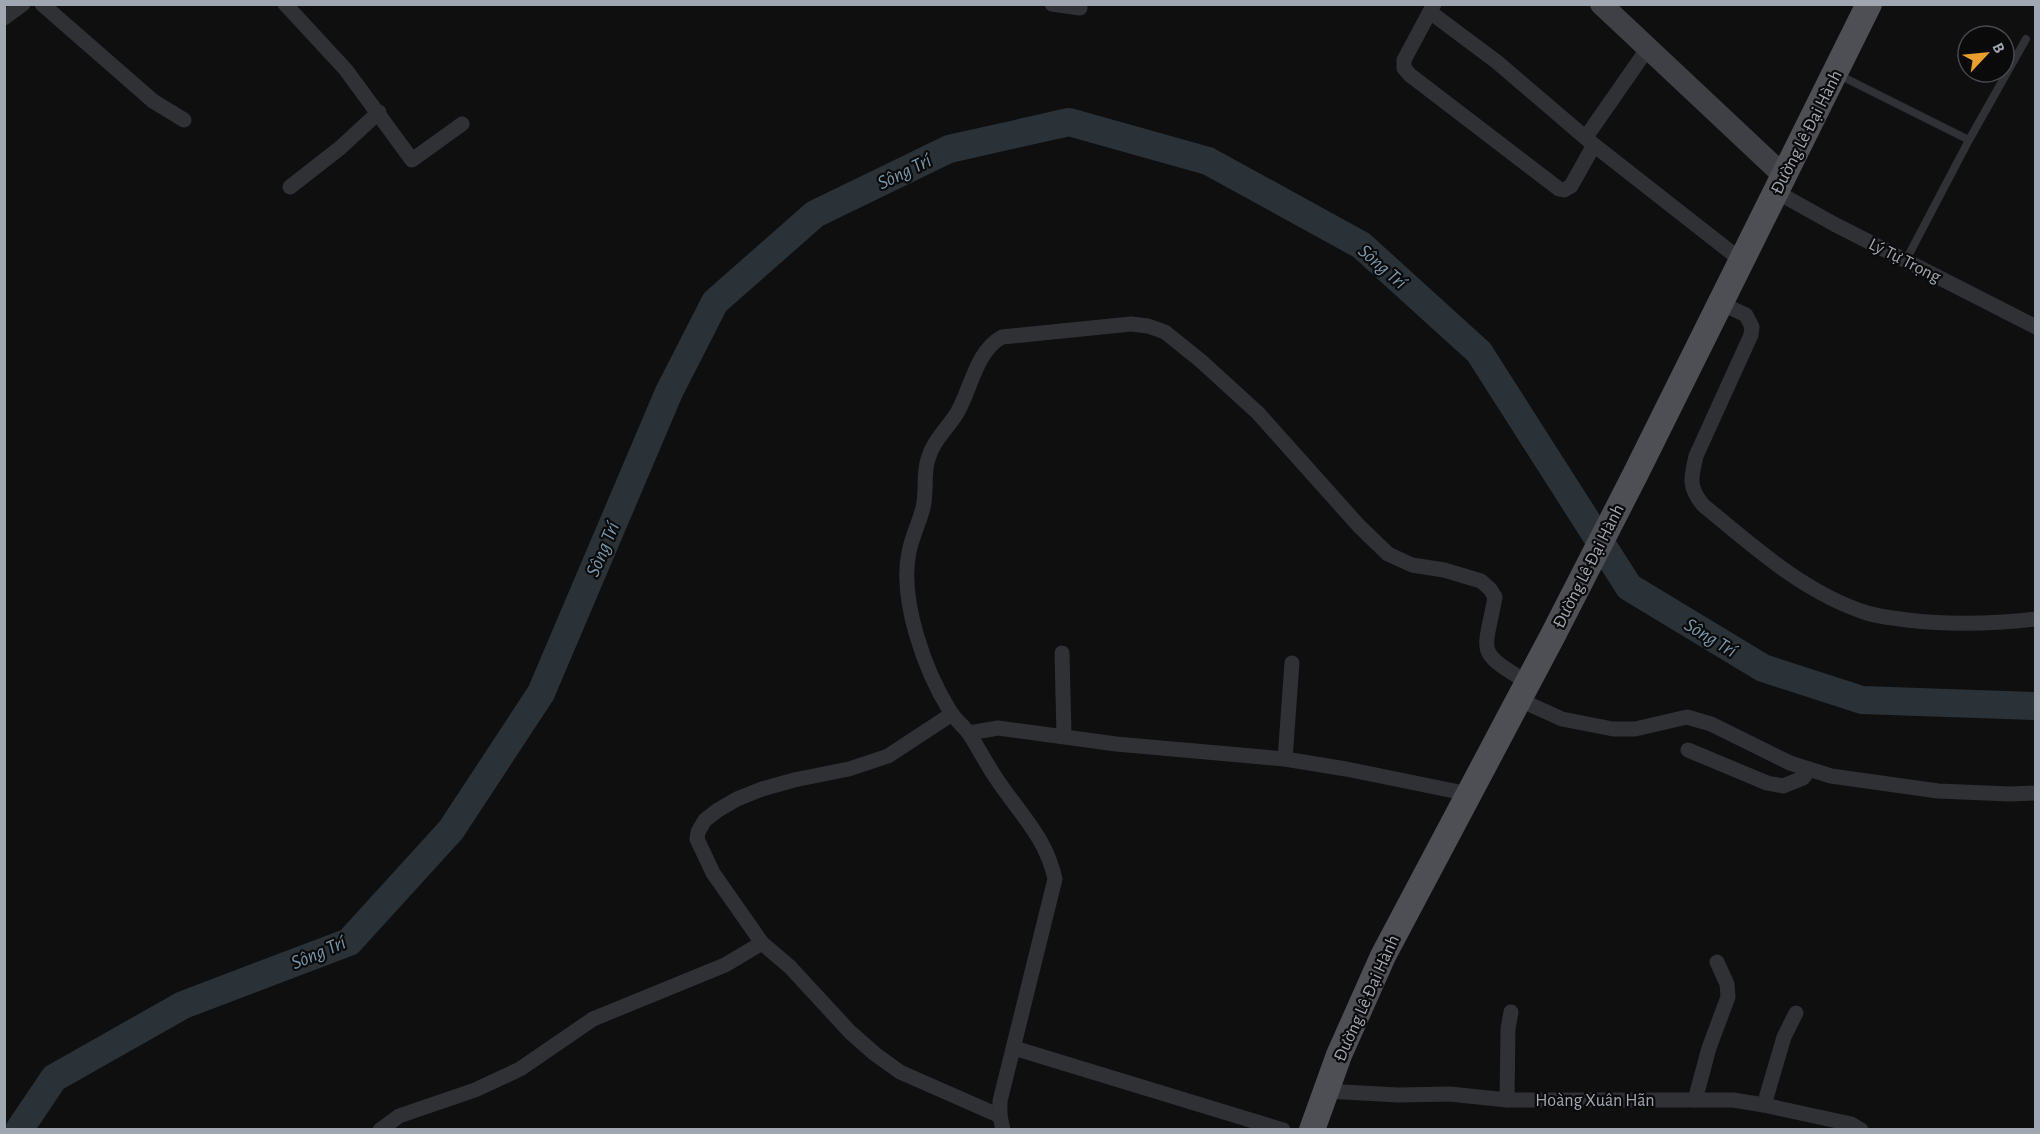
<svg xmlns="http://www.w3.org/2000/svg" width="2040" height="1134" viewBox="0 0 2040 1134" font-family="'Alegreya Sans',sans-serif">
	<style>
		.lines { fill: none; stroke-linecap: round; stroke-linejoin: round }
		.river { stroke: #2a3238; stroke-width: 28 }
		.lane { stroke: #303135; stroke-width: 8 }
		.street { stroke: #303135; stroke-width: 15 }
		.secondary { stroke: #3f4045; stroke-width: 22 }
		.primary { stroke: #4d4f54; stroke-width: 26 }
		.labels { text-anchor: middle; stroke-width: 4.5; stroke-linejoin: round; paint-order: stroke }
		.street-label { font-size: 18px; fill: #a1a7b1; stroke: #0a0a0b }
		.water-label { font-size: 20px; font-style: italic; fill: #7996ab; stroke: #0a0a0b }
	</style>
	<rect width="100%" height="100%" fill="#0f0f10"/>
	<g class="lines">
		<polyline class="river" points="19,1130 54,1078 183,1005 349,942 451,830 541,693 669,392 715,302 815,214 949,149 1069,122 1208,161 1361,245 1479,352 1629,587 1763,668 1862,700 2036,706"/>
		<g class="lane">
			<polyline points="1837,74 1969,140"/>
			<polyline points="1906,260 1969,140 2026,39"/>
		</g>
		<g class="street">
			<polyline points="42,4 153,101 184,120"/>
			<polyline points="285,4 346,70 412,160 462,124"/>
			<polyline points="1052,4 1080,8"/>
			<polyline points="1434,4 1404,60 1404,68 1410,75 1559,189 1564,190 1571,186 1594,145"/>
			<polyline points="1430,12 1497,62 1594,145 1742,261"/>
			<polyline points="4,18 23,4"/>
			<polyline points="1586,137 1648,48"/>
			<polyline points="290,187 340,148 379,112"/>
			<polyline points="1775,191 1834,224 2036,327"/>
			<path d="M1720,303l26,12 6,12 -1,8 -55,121c-5,22 -8,31 7,49 50,41 101,88 164,108 13,4 27,5 40,7 43,5 86,4 129,-1"/>
			<polyline points="1062,653 1064,735"/>
			<polyline points="1518,699 1562,719 1613,729 1635,729 1687,717 1711,724 1790,763 1831,776 1938,791 2010,794 2036,793"/>
			<polyline points="952,714 888,756 849,769 794,780 762,789 737,799 718,810 705,820 698,832 697,839 713,873 762,943 790,967 850,1032 875,1054 900,1072 1000,1116"/>
			<polyline points="969,733 998,728 1116,744 1285,759 1346,769 1469,794"/>
			<polyline points="1688,750 1767,783 1783,786 1803,778 1809,770"/>
			<polyline points="1285,759 1292,663"/>
			<polyline points="1014,1048 1283,1130"/>
			<polyline points="1326,1091 1398,1095 1450,1094 1507,1100 1733,1100 1764,1105 1851,1124 1861,1130"/>
			<polyline points="1507,1100 1508,1029 1511,1012"/>
			<polyline points="1695,1100 1709,1048 1728,997 1727,984 1717,962"/>
			<polyline points="1764,1105 1784,1037 1796,1013"/>
			<polyline points="380,1130 399,1116 475,1090 520,1069 593,1019 725,965 762,943"/>
			<path d="M1003,1130l-3,-14v-15l55,-222c-9,-42 -36,-66 -59,-101 -9,-13 -17,-29 -26,-43 -5,-8 -14,-14 -20,-24 -25,-40 -51,-111 -41,-159 3,-15 10,-29 14,-44 4,-16 0,-33 5,-49 5,-18 19,-30 29,-46 14,-24 19,-62 45,-76l129,-13 17,2 17,6 36,29 57,52 101,113 29,28 24,11 32,5 37,11 9,8 5,8c-10,57 -21,53 32,85"/>
		</g>
		<polyline class="secondary" points="1601,4 1783,175"/>
		<polyline class="primary" points="1312,1130 1339,1055 1383,956 1552,637 1635,475 1869,4"/>
	</g>
	<g class="labels">
		<g class="street-label">
			<text transform="translate(1806 132) rotate(-63)" y="6">Đường Lê Đại Hành</text>
			<text transform="translate(1905 260) rotate(27)" y="6">Lý Tự Trọng</text>
			<text transform="translate(1588 566) rotate(-63)" y="6">Đường Lê Đại Hành</text>
			<text transform="translate(1366 998) rotate(-66)" y="6">Đường Lê Đại Hành</text>
			<text x="1595" y="1106">Hoàng Xuân Hãn</text>
		</g>
		<g class="water-label">
			<text transform="translate(904 171) rotate(-26)" y="7">Sông Trí</text>
			<text transform="translate(1383 266) rotate(41)" y="7">Sông Trí</text>
			<text transform="translate(602 549) rotate(-67)" y="7">Sông Trí</text>
			<text transform="translate(1711 637) rotate(31)" y="7">Sông Trí</text>
			<text transform="translate(318 952) rotate(-23)" y="7">Sông Trí</text>
		</g>
	</g>
	<rect width="2040" height="1134" fill="none" stroke="#a1a7b1" stroke-width="12"/>
	<g transform="translate(1986 54) rotate(64)"><circle r="28" fill="#0a0a0b" stroke="#46494d" stroke-width="1.5"/>
	<path d="M0-4.5L10 22L0 15L-10 22Z" fill="#e89f30"/>
	<text y="-9" font-size="16" font-weight="bold" text-anchor="middle" fill="#a1a7b1">B</text>
	</g>
</svg>
